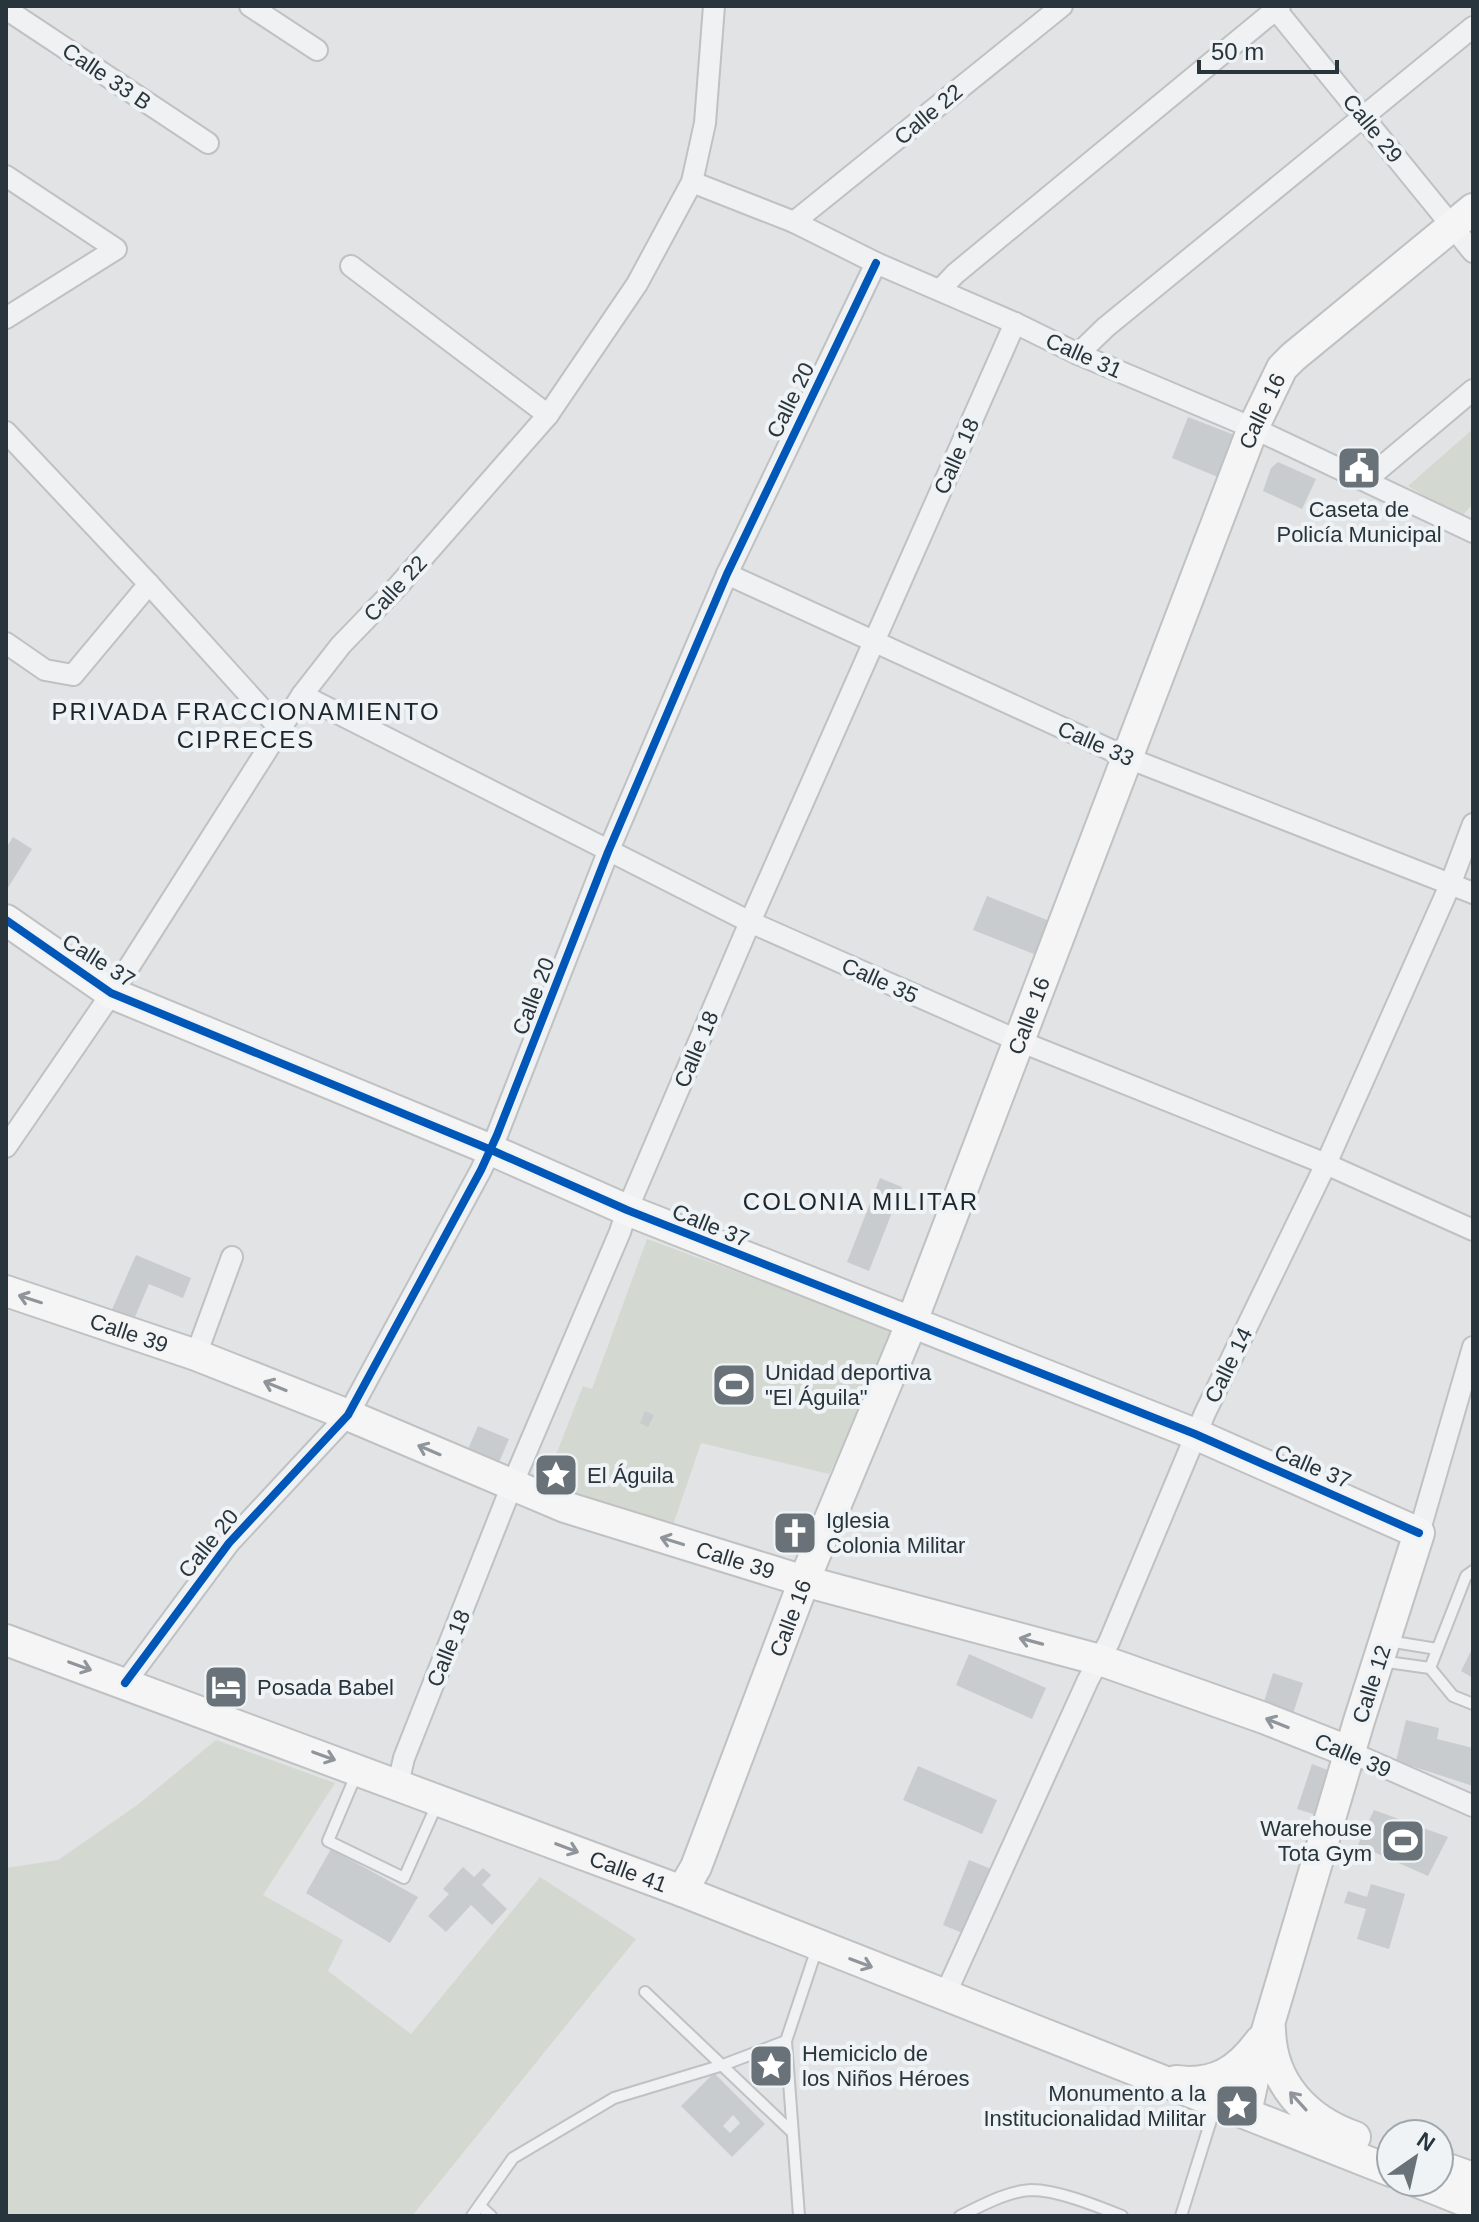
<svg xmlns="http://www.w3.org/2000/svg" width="1479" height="2222" viewBox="0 0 1479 2222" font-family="Helvetica,sans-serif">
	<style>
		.green { fill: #d3d9d1 }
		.building { fill: #c9ccce; fill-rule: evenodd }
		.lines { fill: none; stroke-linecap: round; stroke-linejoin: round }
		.lane-casing { stroke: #bfc1c3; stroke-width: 14 }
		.street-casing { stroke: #bfc1c3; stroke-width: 24 }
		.secondary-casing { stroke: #bfc1c3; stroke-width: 34 }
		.lane { stroke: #f0f1f3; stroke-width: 10 }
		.street { stroke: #f0f1f3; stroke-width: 20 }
		.secondary { stroke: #f5f5f6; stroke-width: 30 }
		.cycleway-casing { stroke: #eff3f5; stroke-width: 13 }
		.cycleway { stroke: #0057b8; stroke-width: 8 }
		.oneway { stroke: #8f959a }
		.labels { text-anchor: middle; stroke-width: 8; stroke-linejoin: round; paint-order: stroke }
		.street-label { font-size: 22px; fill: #29353d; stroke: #eff3f5 }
		.poi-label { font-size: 22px; fill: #29353d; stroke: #eff3f5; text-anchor: start }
		.neighbourhood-label { font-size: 24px; letter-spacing: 2px; fill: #1c262e; stroke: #eff3f5 }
	</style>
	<rect width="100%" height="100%" fill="#e1e3e5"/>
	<g class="green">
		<polygon points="1473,429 1473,504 1460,518 1408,486"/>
		<polygon points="647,1239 900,1332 829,1474 701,1443 671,1531 544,1485 583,1386 592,1389"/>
		<polygon points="216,1740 335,1783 263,1895 343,1940 328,1971 411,2034 540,1877 636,1939 412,2216 6,2216 6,1868 58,1860 136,1806"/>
	</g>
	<g class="building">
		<polygon points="1188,417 1242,438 1225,480 1172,458"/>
		<polygon points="1278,462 1316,479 1302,509 1263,491 1271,468"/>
		<polygon points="13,837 32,849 6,891 6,848"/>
		<polygon points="987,896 1052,922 1039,956 973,930"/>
		<polygon points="880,1178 902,1187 869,1271 847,1262"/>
		<polygon points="136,1255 191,1278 183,1298 149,1284 132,1324 110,1314"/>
		<polygon points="645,1411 654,1415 648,1427 640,1423"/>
		<polygon points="478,1426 509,1439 497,1467 466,1454"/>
		<polygon points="1473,1647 1473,1678 1461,1671"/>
		<polygon points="969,1654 1046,1688 1032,1719 956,1685"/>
		<polygon points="1273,1673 1303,1683 1291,1720 1261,1711"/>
		<polygon points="1406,1720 1439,1728 1437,1739 1473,1748 1473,1786 1396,1761"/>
		<polygon points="1312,1764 1338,1774 1323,1817 1297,1809"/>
		<polygon points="918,1766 997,1800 982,1834 903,1800"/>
		<polygon points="1374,1810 1448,1837 1428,1876 1358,1845"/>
		<polygon points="331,1849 418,1897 390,1943 306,1893"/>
		<polygon points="969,1860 991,1869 965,1934 943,1925"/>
		<polygon points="463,1867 474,1877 483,1868 491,1875 482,1885 507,1909 492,1925 471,1905 446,1932 428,1916 449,1894 443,1889"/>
		<polygon points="1371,1884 1405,1894 1389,1949 1357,1939 1366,1909 1344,1903 1348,1891 1367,1897"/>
		<path d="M714,2073l51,51 -33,33 -51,-51zM733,2115l7,8 -10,10 -7,-7z"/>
	</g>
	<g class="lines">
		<g class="lane-casing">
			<g id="lane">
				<polyline points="1388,1641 1437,1649"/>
				<polyline points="1380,1661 1430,1668 1453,1696 1473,1704"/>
				<polyline points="1430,1668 1466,1576 1473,1571"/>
				<polyline points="356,1775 328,1841 404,1878 438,1802"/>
				<polyline points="645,1992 792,2132"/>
				<polyline points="480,2206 491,2216"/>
				<polyline points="472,2216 513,2158 614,2098 723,2065 786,2041"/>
				<polyline points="799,2216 786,2041 817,1948"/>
				<path d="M960,2216c21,-10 47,-25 71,-26 27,0 66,16 91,26"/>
				<polyline points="1181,2216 1216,2104"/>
			</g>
		</g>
		<g class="street-casing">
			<g id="street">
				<polyline points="250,6 317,50"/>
				<polyline points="1273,6 1473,252"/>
				<polyline points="6,9 208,143"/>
				<polyline points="6,176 116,249 6,318"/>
				<polyline points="692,182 794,222 876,263 1015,323 1078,354 1253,428 1473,532"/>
				<polyline points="794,222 1062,6"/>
				<polyline points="351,266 548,415"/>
				<polyline points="940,290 955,274 1280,6"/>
				<polyline points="1078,354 1106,327 1473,27"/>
				<polyline points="6,432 149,584 282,731"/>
				<polyline points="1366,480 1473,390"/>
				<polyline points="727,574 1128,758 1473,893"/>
				<polyline points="6,643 45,670 73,675 149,584"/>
				<polyline points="302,695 750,922 1019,1041 1326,1164 1473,1230"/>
				<polyline points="6,1147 120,981 302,695 341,645 398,586 548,415 637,284 692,182 705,123 714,6"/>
				<polyline points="196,1355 232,1257"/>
				<polyline points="1419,1533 1473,1347"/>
				<polyline points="125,1683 229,1543 348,1415 481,1170 497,1135 608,852 727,574 876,263"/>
				<polyline points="1350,1752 1473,1806"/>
				<polyline points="398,1784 404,1758 512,1485 620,1232 627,1210 750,922 1015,323"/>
				<polyline points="945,1995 1088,1680 1109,1642 1205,1413 1326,1164 1450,885 1473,824"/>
			</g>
		</g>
		<g class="secondary-casing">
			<g id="secondary">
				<polyline points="6,920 111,993 489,1149 627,1210 1195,1434 1419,1533 1359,1721 1255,2071 1246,2113"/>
				<path id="s1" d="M6,1291l190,64 152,60 217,92 239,74 296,79 164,58 86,34"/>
				<path id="s2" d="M6,1640l676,251 709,280"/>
				<path id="s3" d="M682,1891l14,-24 108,-286 103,-247 346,-906 29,-60 11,-11 180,-148"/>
				<path d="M1270,2029c1,54 36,91 85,108"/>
				<path d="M1176,2081c39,5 62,-10 84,-40"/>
				<polyline points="1439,2166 1473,2178"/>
				<polyline points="1418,2182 1473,2204"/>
			</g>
		</g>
		<use href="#lane" class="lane"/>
		<use href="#street" class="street"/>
		<use href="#secondary" class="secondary"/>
		<g class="cycleway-casing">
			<g id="cycleway">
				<polyline points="6,920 111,993 489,1149 627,1210 1195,1434 1419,1533"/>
				<polyline points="125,1683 229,1543 348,1415 481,1170 497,1135 608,852 727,574 876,263"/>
			</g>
		</g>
		<use href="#cycleway" class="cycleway"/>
	</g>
	<defs><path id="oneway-shaft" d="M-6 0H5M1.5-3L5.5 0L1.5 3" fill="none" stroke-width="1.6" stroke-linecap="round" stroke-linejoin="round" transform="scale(2)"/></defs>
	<g class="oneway">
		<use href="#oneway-shaft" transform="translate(30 1299) rotate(-162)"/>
		<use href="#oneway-shaft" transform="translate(275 1386) rotate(-158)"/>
		<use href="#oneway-shaft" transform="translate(429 1450) rotate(-157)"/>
		<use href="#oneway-shaft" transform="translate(672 1541) rotate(-163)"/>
		<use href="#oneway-shaft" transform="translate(1031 1641) rotate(-165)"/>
		<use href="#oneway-shaft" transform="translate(80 1666) rotate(20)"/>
		<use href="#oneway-shaft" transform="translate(1277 1723) rotate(-158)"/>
		<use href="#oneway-shaft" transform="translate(324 1756) rotate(20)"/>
		<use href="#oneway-shaft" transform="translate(567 1848) rotate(21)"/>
		<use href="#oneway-shaft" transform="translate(861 1963) rotate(21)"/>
		<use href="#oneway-shaft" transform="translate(1298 2101) rotate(-132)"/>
	</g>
	<defs>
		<g id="civic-square" transform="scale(2.3)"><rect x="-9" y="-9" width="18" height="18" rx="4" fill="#697278" stroke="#eff3f5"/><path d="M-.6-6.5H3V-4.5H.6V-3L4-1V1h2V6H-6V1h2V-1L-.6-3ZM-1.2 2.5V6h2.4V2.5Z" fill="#fff"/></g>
		<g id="stadium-square" transform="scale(2.3)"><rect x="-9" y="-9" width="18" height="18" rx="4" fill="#697278" stroke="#eff3f5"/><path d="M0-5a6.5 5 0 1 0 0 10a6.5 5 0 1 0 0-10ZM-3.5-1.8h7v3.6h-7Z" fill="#fff"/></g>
		<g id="sight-square" transform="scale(2.3)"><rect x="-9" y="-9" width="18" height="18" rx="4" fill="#697278" stroke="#eff3f5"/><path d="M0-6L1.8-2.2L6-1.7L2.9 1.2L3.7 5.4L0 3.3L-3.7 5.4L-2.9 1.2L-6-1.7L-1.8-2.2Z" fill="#fff"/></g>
		<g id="church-square" transform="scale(2.3)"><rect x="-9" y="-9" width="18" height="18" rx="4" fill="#697278" stroke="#eff3f5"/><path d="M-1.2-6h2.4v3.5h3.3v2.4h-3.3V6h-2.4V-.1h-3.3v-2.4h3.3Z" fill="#fff"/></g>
		<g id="hotel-square" transform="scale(2.3)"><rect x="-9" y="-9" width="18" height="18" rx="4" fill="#697278" stroke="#eff3f5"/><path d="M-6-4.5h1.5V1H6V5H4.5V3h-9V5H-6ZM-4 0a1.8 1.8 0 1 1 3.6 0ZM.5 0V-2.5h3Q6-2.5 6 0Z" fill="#fff"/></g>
	</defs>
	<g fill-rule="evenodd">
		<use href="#civic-square" x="1359" y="468"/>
		<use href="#stadium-square" x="734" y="1385"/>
		<use href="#sight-square" x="556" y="1475"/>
		<use href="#church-square" x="795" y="1533"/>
		<use href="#hotel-square" x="226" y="1687"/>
		<use href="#stadium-square" x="1403" y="1841"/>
		<use href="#sight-square" x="771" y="2066"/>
		<use href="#sight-square" x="1237" y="2106"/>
	</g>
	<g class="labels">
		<g class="street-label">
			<text transform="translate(107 76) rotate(34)" y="8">Calle 33 B</text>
			<text transform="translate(928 114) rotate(-40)" y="8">Calle 22</text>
			<text transform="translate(1373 128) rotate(51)" y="8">Calle 29</text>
			<text transform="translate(1084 355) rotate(24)" y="8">Calle 31</text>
			<text transform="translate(790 400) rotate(-64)" y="8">Calle 20</text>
			<text dy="8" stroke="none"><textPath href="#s3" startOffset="1590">Calle 16</textPath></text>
			<text transform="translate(956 456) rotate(-66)" y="8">Calle 18</text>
			<text transform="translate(395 588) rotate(-47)" y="8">Calle 22</text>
			<text transform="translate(1096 743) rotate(24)" y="8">Calle 33</text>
			<text transform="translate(99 960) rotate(32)" y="8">Calle 37</text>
			<text transform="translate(880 980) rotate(24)" y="8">Calle 35</text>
			<text transform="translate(533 996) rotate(-69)" y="8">Calle 20</text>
			<text dy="8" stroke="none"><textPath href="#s3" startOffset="942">Calle 16</textPath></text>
			<text transform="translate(696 1049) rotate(-67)" y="8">Calle 18</text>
			<text transform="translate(711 1225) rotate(22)" y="8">Calle 37</text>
			<text dy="8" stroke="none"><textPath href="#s1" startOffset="130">Calle 39</textPath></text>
			<text transform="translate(1228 1365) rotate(-64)" y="8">Calle 14</text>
			<text transform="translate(1313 1466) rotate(23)" y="8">Calle 37</text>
			<text transform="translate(208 1543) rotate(-51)" y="8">Calle 20</text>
			<text dy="8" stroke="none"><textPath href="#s1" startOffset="778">Calle 39</textPath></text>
			<text dy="8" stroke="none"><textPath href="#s3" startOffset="294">Calle 16</textPath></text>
			<text transform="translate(448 1648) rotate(-68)" y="8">Calle 18</text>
			<text transform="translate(1371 1684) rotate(-72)" y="8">Calle 12</text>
			<text transform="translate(1353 1755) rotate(23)" y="8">Calle 39</text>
			<text dy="8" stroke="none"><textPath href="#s2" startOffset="664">Calle 41</textPath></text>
		</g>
		<g class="poi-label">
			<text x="1359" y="517" text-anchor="middle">Caseta de<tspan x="1359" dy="25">Policía Municipal</tspan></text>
			<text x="765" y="1380">Unidad deportiva<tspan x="765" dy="25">"El Águila"</tspan></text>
			<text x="587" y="1483">El Águila</text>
			<text x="826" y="1528">Iglesia<tspan x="826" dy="25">Colonia Militar</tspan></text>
			<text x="257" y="1695">Posada Babel</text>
			<text x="1372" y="1836" text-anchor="end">Warehouse<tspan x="1372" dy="25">Tota Gym</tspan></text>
			<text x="802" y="2061">Hemiciclo de<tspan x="802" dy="25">los Niños Héroes</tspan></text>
			<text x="1206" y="2101" text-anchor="end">Monumento a la<tspan x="1206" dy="25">Institucionalidad Militar</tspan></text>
		</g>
		<g class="neighbourhood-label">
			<text x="246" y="720">PRIVADA FRACCIONAMIENTO<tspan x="246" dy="28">CIPRECES</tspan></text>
			<text x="861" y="1210">COLONIA MILITAR</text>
		</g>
	</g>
	<rect width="1479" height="2222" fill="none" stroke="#29353d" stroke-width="16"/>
	<g transform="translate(1415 2158) rotate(34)"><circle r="38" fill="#eff3f5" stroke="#a0a7ab" stroke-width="2"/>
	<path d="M0-6L14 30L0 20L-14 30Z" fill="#697278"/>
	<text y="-12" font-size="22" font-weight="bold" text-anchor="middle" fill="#29353d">N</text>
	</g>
	<path d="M1199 60v12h138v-12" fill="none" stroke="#29353d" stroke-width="4"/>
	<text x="1211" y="60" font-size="24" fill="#29353d" stroke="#eff3f5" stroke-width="6" paint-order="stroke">50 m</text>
</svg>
